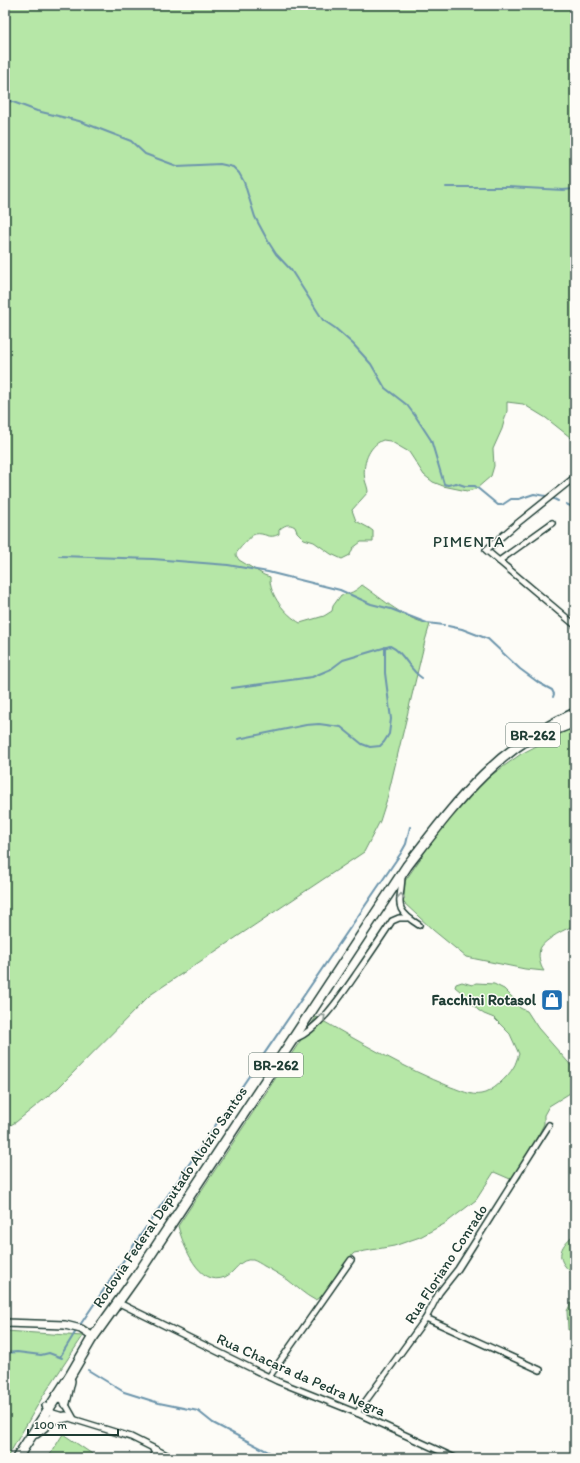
<svg xmlns="http://www.w3.org/2000/svg" width="580" height="1463" viewBox="0 0 580 1463" font-family="Itim,sans-serif">
	<style>
		.green { fill: #b6e7a7; stroke: #6a926e }
		.lines { fill: none; stroke-linecap: round; stroke-linejoin: round }
		.stream { stroke: #6c95ac; stroke-width: 2 }
		.street-casing { stroke: #1f3d34; stroke-width: 8 }
		.secondary-casing { stroke: #1f3d34; stroke-width: 10 }
		.highway-casing { stroke: #1f3d34; stroke-width: 12 }
		.street { stroke: #fdfcf7; stroke-width: 5 }
		.secondary { stroke: #fdfcf7; stroke-width: 7 }
		.highway { stroke: #fdfcf7; stroke-width: 9 }
		.oneway { stroke: #8e9c96 }
		.labels { text-anchor: middle; stroke-width: 3; stroke-linejoin: round; paint-order: stroke }
		.shield { fill: #fdfcf7; stroke: #62766e; stroke-width: 1 }
		.shield-label { font-size: 14px; font-weight: bold; fill: #1f3d34 }
		.poi-label { font-size: 15px; font-weight: bold; fill: #1f3d34; stroke: #fdfcf7; text-anchor: end }
		.street-label { font-size: 15px; fill: #1f3d34; stroke: #fdfcf7 }
		.neighbourhood-label { font-size: 16px; letter-spacing: 1px; fill: #1f3d34; stroke: #fdfcf7 }
	</style>
	<rect width="100%" height="100%" fill="#fdfcf7"/>
	<filter id="ink" filterUnits="userSpaceOnUse"><feTurbulence type="fractalNoise" baseFrequency=".025" numOctaves="2"/><feDisplacementMap in="SourceGraphic" scale="8" xChannelSelector="R" yChannelSelector="G"/><feConvolveMatrix kernelMatrix="1 2 1 2 8 2 1 2 1" color-interpolation-filters="sRGB"/></filter>
	<g filter="url(#ink)">
		<g class="green">
			<path d="M5,5h570v436l-29,-23 -23,-14 -16,-2v9l-5,18 -9,20 1,17 -3,10 -15,13 -9,2 -24,-5 -10,-4 -9,-7 -15,-23 -19,-11 -7,-1c-15,6 -21,25 -18,40 1,4 3,8 3,12l-16,18 4,11 13,7 4,3v11h-12l-8,6 -3,7 -8,4 -11,-5 -17,-12 -10,-3 -7,-7 -2,-5c-6,-4 -11,-2 -16,3v4c-10,6 -14,-2 -24,0 -4,1 -18,17 -19,20 0,2 2,4 3,6l25,15 6,2c-1,18 15,37 30,46l24,-7 8,-5 1,-5 8,-11c9,-1 15,-4 21,-10 22,15 42,34 68,39l-5,17 -38,158 -7,22 -16,31 -214,143 -92,93 -42,34 -11,6v-600l1,-1 -1,-7z"/>
			<path d="M575,726v200c-8,1 -30,14 -34,21 -4,7 -1,19 3,24l-19,-2 -59,-12 -33,-27 -30,-28 2,-21 35,-51 28,-33 18,-18 35,-25z"/>
			<path d="M462,982l10,3 4,-2 18,1 10,5 9,9 7,10 7,3 11,17 37,42v20l-26,16 -5,9v9l-13,25 -7,11 -3,10v7l-4,5 -23,-10 -18,28 -30,23 -26,14 -26,9 -40,7 -13,14 -16,28 -10,5c-10,-5 -18,-13 -27,-20 -8,-5 -16,-10 -24,-14 -3,-2 -8,-5 -11,-6 -14,-2 -17,12 -28,17 -26,11 -42,-32 -47,-51l138,-209c44,25 88,51 135,70 9,3 20,9 30,7 10,-1 27,-17 32,-26 3,-4 4,-10 6,-14l-9,-20 -16,-16 -10,-4 -6,-4 -12,-14 -11,-9 1,-3z"/>
			<path d="M575,1234v41c-20,-14 -18,-27 0,-41z"/>
			<polygon points="575,1295 575,1328 568,1330 567,1311"/>
			<polygon points="5,1331 83,1336 43,1396 7,1458 5,1458"/>
			<polygon points="63,1434 98,1458 48,1458"/>
		</g>
		<g class="lines">
			<g class="stream">
				<polyline points="5,99 37,111 79,121 131,141 145,154 177,166 220,164 233,167 239,173 244,182 255,217 269,243 276,254 291,270 323,320 335,328 353,344 371,364 385,388 407,405 416,417 431,440 444,484 448,485 456,483 465,486 475,486 498,505 502,505 511,499 519,499 534,494 546,496"/>
				<polyline points="446,187 508,187 563,190 575,189"/>
				<polyline points="554,499 558,501"/>
				<polyline points="566,504 575,508"/>
				<polyline points="59,556 153,559 228,565 268,572 340,590 371,604 391,609 427,623 444,625"/>
				<polyline points="448,626 462,629 488,639 520,669 539,683 552,690 554,694 553,697"/>
				<path d="M232,688l80,-11 19,-8 12,-9 47,-14c14,6 19,24 32,32"/>
				<polyline points="238,739 306,725 319,724 341,727 362,744 370,747 380,746 384,742 389,734 391,719 385,673 385,647"/>
				<polyline points="151,1220 401,853 406,844 410,827"/>
				<polyline points="80,1325 146,1227"/>
				<polyline points="5,1353 17,1352 41,1355 49,1353 62,1358"/>
				<polyline points="60,1357 76,1331"/>
				<polyline points="88,1370 124,1392 159,1403 198,1411 213,1423 280,1458"/>
			</g>
			<g class="street-casing">
				<g id="street">
					<polyline points="575,477 514,526 486,550 575,625"/>
					<polyline points="499,561 552,523"/>
					<path d="M402,876c-1,28 -10,32 17,49"/>
					<path d="M295,1039c26,-11 48,-46 64,-69 11,-16 22,-32 33,-49l7,-3h8"/>
					<polyline points="117,1302 277,1381 357,1413 455,1458"/>
					<polyline points="426,1318 540,1370"/>
					<polyline points="269,1377 351,1260"/>
					<polyline points="55,1395 65,1403 74,1419"/>
					<polyline points="45,1406 53,1413 131,1437 173,1458"/>
					<polyline points="357,1413 426,1318 439,1293 458,1269 549,1125"/>
					<polyline points="153,1449 156,1458"/>
				</g>
			</g>
			<g class="secondary-casing">
				<polyline id="secondary" points="5,1323 65,1325 81,1329 93,1337"/>
			</g>
			<g class="highway-casing">
				<g id="highway">
					<polyline points="542,735 575,722"/>
					<polyline points="65,1403 70,1381"/>
					<polyline points="36,1433 53,1419 66,1417"/>
					<path d="M17,1458l53,-82 21,-36 45,-63 271,-411c51,-66 89,-118 168,-153"/>
				</g>
			</g>
			<use href="#street" class="street"/>
			<use href="#secondary" class="secondary"/>
			<use href="#highway" class="highway"/>
		</g>
		<defs><path id="oneway-chevron" d="M-2-3.5L2.5 0L-2 3.5" fill="none" stroke-width="1.6" stroke-linecap="round" stroke-linejoin="round"/></defs>
		<g class="oneway">
			<use href="#oneway-chevron" transform="translate(401 896) rotate(-87)"/>
			<use href="#oneway-chevron" transform="translate(323 1017) rotate(-43)"/>
		</g>
	</g>
	<defs>
		<g id="shop-square" transform="scale(1.15)"><rect x="-9" y="-9" width="18" height="18" rx="4" fill="#1f6fb2" stroke="#fdfcf7"/><path d="M-5-2.5h2.3a2.7 3.5 0 0 1 5.4 0H5L5.5 6h-11ZM-1.5-2.5h3a1.5 2.3 0 0 0-3 0Z" fill="#fff"/></g>
	</defs>
	<g fill-rule="evenodd">
		<use href="#shop-square" x="552" y="1000"/>
	</g>
	<g class="labels">
		<g class="shield">
			<rect x="506" y="723" width="54" height="24" rx="3"/>
			<rect x="249" y="1053" width="54" height="24" rx="3"/>
		</g>
		<g class="shield-label">
			<text x="533" y="740">BR-262</text>
			<text x="276" y="1070">BR-262</text>
		</g>
		<g class="poi-label">
			<text x="536" y="1005">Facchini Rotasol</text>
		</g>
		<g class="street-label">
			<text transform="translate(170 1197) rotate(-56)" y="5">Rodovia Federal Deputado Aloízio Santos</text>
			<text transform="translate(446 1264) rotate(-57)" y="5">Rua Floriano Conrado</text>
			<text transform="translate(301 1375) rotate(24)" y="5">Rua Chacara da Pedra Negra</text>
		</g>
		<g class="neighbourhood-label">
			<text x="469" y="547">PIMENTA</text>
		</g>
	</g>
	<rect width="580" height="1463" fill="none" stroke="#fdfcf7" stroke-width="20"/>
	<rect x="10" y="10" width="560" height="1443" fill="none" stroke="#1f3d34" stroke-width="1.5" filter="url(#ink)"/>
	<path d="M28 1429v6h90v-6" fill="none" stroke="#1f3d34" stroke-width="2"/>
	<text x="34" y="1429" font-size="12" fill="#1f3d34" stroke="#fdfcf7" stroke-width="3" paint-order="stroke">100 m</text>
</svg>
